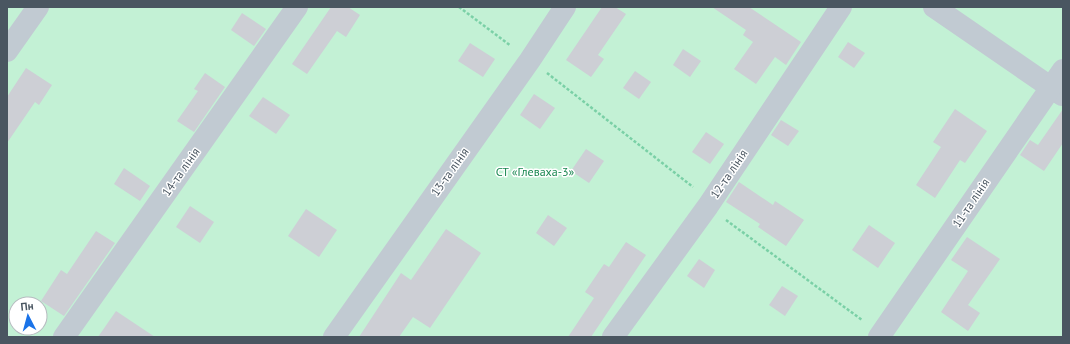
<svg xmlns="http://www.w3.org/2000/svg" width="1070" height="344" viewBox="0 0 1070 344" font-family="'PT Sans',sans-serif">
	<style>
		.green { fill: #c3f1d5; fill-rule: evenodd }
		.building { fill: #cdcfd5 }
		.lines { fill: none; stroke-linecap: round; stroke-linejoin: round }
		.path { stroke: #7ad0a6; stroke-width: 2.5; stroke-dasharray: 3 2; stroke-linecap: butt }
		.minor { stroke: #c1cad2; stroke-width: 22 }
		.labels { text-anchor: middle; stroke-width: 3; stroke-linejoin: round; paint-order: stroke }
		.street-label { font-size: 12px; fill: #4a5661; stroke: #fff }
		.park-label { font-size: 12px; fill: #17864f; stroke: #fff }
	</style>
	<rect width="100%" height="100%" fill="#f5f3f3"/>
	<path class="green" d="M7,7h1056v330h-1056zM16,304h24v24h-24z"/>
	<g class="building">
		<polygon points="331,7 348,7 360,15 346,37 337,31 307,74 292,64"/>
		<polygon points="602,7 615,7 626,14 598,55 604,59 591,77 566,60"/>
		<polygon points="712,7 749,7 801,42 786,65 775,57 756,84 734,69 753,42 743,35 746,30"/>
		<polygon points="242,13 266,29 254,46 231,30"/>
		<polygon points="848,42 865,53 854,68 838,57"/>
		<polygon points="470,43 495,59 483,77 458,61"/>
		<polygon points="683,49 701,61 690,77 673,65"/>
		<polygon points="26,68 52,85 39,105 35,102 7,143 7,97"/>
		<polygon points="635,71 651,82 639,99 623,88"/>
		<polygon points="205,73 225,87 194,132 177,121 198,91 194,89"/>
		<polygon points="534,94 555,108 540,129 520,115"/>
		<polygon points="263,97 290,115 276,134 249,116"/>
		<polygon points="955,109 987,131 965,163 960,160 935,198 916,185 941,147 933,142"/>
		<polygon points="1063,109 1063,143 1044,171 1020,155 1030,140 1038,145"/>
		<polygon points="781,120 799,131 788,146 771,135"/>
		<polygon points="706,132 724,144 710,164 692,152"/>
		<polygon points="586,149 604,161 589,183 571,171"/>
		<polygon points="124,168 150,186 140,201 114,184"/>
		<polygon points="739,182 773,205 775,201 804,220 786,246 758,227 760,224 726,202"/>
		<polygon points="190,206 214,222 200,243 176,227"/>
		<polygon points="306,209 337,230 319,257 288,236"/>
		<polygon points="548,215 567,228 554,246 536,233"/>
		<polygon points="869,225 895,243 878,268 852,250"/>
		<polygon points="446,229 481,253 430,328 413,317 399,337 359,337 401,273 411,280"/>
		<polygon points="96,231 115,243 64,316 41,301 61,270 67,274"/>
		<polygon points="967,237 1000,259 968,305 980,313 968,331 941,312 968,271 951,260"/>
		<polygon points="626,242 646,255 591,337 568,337 594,298 585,292 604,264 609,267"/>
		<polygon points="699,259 715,270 704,288 687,276"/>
		<polygon points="782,286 798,296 785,316 769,305"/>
		<polygon points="116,311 155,337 98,337"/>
	</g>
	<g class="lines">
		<g class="path">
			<polyline points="459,7 511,46"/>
			<polyline points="547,73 693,187"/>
			<polyline points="726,220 862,320"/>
		</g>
		<g class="minor">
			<polyline points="934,7 1062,95"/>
			<polyline points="7,51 38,7"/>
			<polyline points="64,337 297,7"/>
			<polyline points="334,337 530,60 565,7"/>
			<polyline points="613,337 708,206 841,7"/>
			<polyline points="879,337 1063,70"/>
		</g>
	</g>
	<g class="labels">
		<g class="street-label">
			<text transform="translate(181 172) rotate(-55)" y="4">14-та лінія</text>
			<text transform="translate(450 172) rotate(-55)" y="4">13-та лінія</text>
			<text transform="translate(729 174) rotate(-56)" y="4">12-та лінія</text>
			<text transform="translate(971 203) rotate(-56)" y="4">11-та лінія</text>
		</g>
		<g class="park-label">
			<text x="535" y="176">СТ «Глеваха-3»</text>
		</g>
	</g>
	<rect width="1070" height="344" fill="none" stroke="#4a5661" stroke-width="16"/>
	<g transform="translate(28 316) rotate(354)"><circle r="19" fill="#ffffff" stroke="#b7bbc0"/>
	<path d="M0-3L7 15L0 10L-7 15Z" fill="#1a73e8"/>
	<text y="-6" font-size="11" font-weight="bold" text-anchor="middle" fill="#4a5661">Пн</text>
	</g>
</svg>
